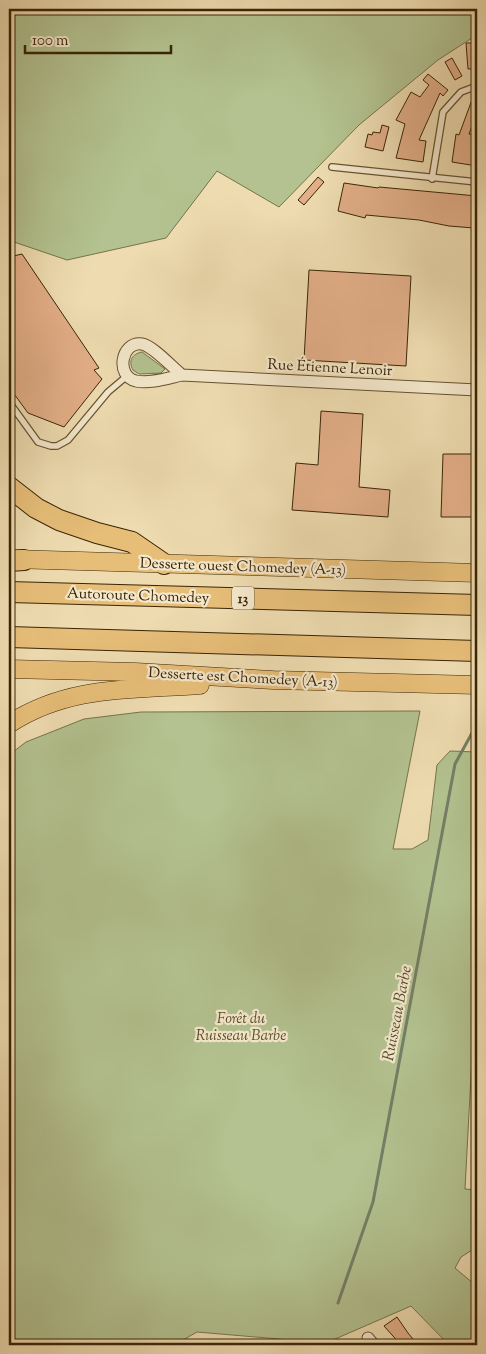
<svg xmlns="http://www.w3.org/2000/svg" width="486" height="1354" viewBox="0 0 486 1354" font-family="'Sorts Mill Goudy',serif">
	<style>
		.green { fill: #b3c290; stroke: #76734b }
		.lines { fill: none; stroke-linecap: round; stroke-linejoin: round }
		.stream { stroke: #747f66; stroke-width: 3 }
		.building { fill: #e3af88; stroke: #3a2406 }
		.service-casing { stroke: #675230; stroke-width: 8 }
		.minor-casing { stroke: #675230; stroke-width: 13 }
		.primary-casing { stroke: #3a2406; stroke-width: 19 }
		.motorway-casing { stroke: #3a2406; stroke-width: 22 }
		.service { stroke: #f4e8cc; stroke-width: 5.5 }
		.minor { stroke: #f4e8cc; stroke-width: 11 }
		.primary { stroke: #e7be78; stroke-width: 18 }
		.motorway { stroke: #e7be78; stroke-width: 20 }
		.labels { text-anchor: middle; stroke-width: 4.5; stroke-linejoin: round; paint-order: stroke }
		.shield { fill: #f4e8cc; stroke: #725f41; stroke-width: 1 }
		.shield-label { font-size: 14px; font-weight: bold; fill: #3a2406 }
		.street-label { font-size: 15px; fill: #3a2406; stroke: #f4e8cc }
		.park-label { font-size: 15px; font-style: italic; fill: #584c28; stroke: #f4e8cc }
		.water-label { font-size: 16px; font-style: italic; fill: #524a2e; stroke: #f4e8cc }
	</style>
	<rect width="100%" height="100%" fill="#eedcb0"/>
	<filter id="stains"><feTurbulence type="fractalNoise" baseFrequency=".004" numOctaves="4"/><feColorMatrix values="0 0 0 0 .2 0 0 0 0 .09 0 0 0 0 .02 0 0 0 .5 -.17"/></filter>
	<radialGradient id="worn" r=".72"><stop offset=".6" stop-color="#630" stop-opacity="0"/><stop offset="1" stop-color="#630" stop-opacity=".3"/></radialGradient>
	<g class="green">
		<polygon points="9,9 477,9 477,39 472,38 438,60 359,125 279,207 217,171 166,238 67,260 14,242 9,228"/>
		<path d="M142,352l23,17 -4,4 -22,1 -6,-4c-5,-9 -1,-16 9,-18z"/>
		<polygon points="420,711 393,849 412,849 428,840 437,765 450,751 477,752 477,961 465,1189 477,1190 477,1247 461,1257 455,1268 474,1284 477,1285 477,1345 449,1345 411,1306 326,1343 197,1332 174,1345 9,1345 9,755 26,742 84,719 141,712"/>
	</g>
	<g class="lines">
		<polyline class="stream" points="338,1303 373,1202 455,764 472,733 477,732"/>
	</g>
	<g class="building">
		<polygon points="466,43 474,43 476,69 468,69"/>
		<polygon points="452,58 462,76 455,80 445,62"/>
		<polygon points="428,74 448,90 443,96 440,93 419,140 426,141 423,162 396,158 405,124 396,120 411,92 420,97 429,85 423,80"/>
		<polygon points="473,97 477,105 477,122 475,118 469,134 477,135 477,166 452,162 456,134 459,135"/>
		<polygon points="382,125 389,127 383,151 365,147 368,134 372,135 373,132 380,133"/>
		<polygon points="318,177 324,182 304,205 298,200"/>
		<polygon points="344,183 378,188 379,187 477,196 474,228 449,226 419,220 366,215 365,218 338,211"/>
		<polygon points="22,254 99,368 94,370 102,379 64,427 28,413 9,387 9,257"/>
		<polygon points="309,270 411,276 406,366 304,360"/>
		<polygon points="321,411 363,414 359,487 390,490 388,517 292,510 296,463 318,465"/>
		<polygon points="443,454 477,454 477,517 441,517"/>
		<polygon points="397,1317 408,1333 418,1345 401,1345 384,1326"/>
	</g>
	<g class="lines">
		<g class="service-casing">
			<g id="service">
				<polyline points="332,167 477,182"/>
				<polyline points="432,179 443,112 461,92 477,86"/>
				<polyline points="9,402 38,442 51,446 57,446 68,440 108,392 127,376"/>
			</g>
		</g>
		<g class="minor-casing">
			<g id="minor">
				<path d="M182,375c-10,-8 -29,-29 -40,-31 -21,-3 -27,32 -6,37 14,3 32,-3 46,-6l295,15"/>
				<polyline points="368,1338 374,1345"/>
			</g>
		</g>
		<g class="primary-casing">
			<g id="primary">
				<polyline points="12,559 477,573"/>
				<polyline points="9,669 135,672 273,680 477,685"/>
				<path d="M9,724c60,-39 122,-34 191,-39"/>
			</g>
		</g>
		<g class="motorway-casing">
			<g id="motorway">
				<polyline points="9,487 36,508 59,520 97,533 132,542 164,564"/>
				<polyline points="9,561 24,560"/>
				<polyline points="9,592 477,605"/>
				<polyline points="9,637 477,651"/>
			</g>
		</g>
		<use href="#service" class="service"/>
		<use href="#minor" class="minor"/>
		<use href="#primary" class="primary"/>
		<use href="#motorway" class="motorway"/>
	</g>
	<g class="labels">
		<rect class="shield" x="232" y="586.5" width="22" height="23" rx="4"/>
		<g class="shield-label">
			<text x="243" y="603">13</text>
		</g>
		<g class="street-label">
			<text transform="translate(330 367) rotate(3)" y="5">Rue Étienne Lenoir</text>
			<text transform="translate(243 566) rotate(2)" y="5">Desserte ouest Chomedey (A-13)</text>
			<text transform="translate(138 595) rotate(2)" y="5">Autoroute Chomedey</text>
			<text transform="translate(243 677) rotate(3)" y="5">Desserte est Chomedey (A-13)</text>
		</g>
		<g class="park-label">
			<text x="241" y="1023">Forêt du<tspan x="241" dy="17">Ruisseau Barbe</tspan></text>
		</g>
		<g class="water-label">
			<text transform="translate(396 1013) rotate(-79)" y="6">Ruisseau Barbe</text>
		</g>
	</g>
	<rect width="486" height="1354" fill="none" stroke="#eedcb0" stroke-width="30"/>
	<rect x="10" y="10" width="466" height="1334" fill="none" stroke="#3a2406" stroke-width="2.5"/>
	<rect x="15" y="15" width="456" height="1324" fill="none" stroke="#3a2406"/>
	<path d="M25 45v8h146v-8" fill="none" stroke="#3a2406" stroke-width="2.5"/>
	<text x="32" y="45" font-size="15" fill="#3a2406" stroke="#f4e8cc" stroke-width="4" paint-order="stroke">100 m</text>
	<rect width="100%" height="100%" filter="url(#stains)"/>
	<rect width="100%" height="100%" fill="url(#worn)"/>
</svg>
